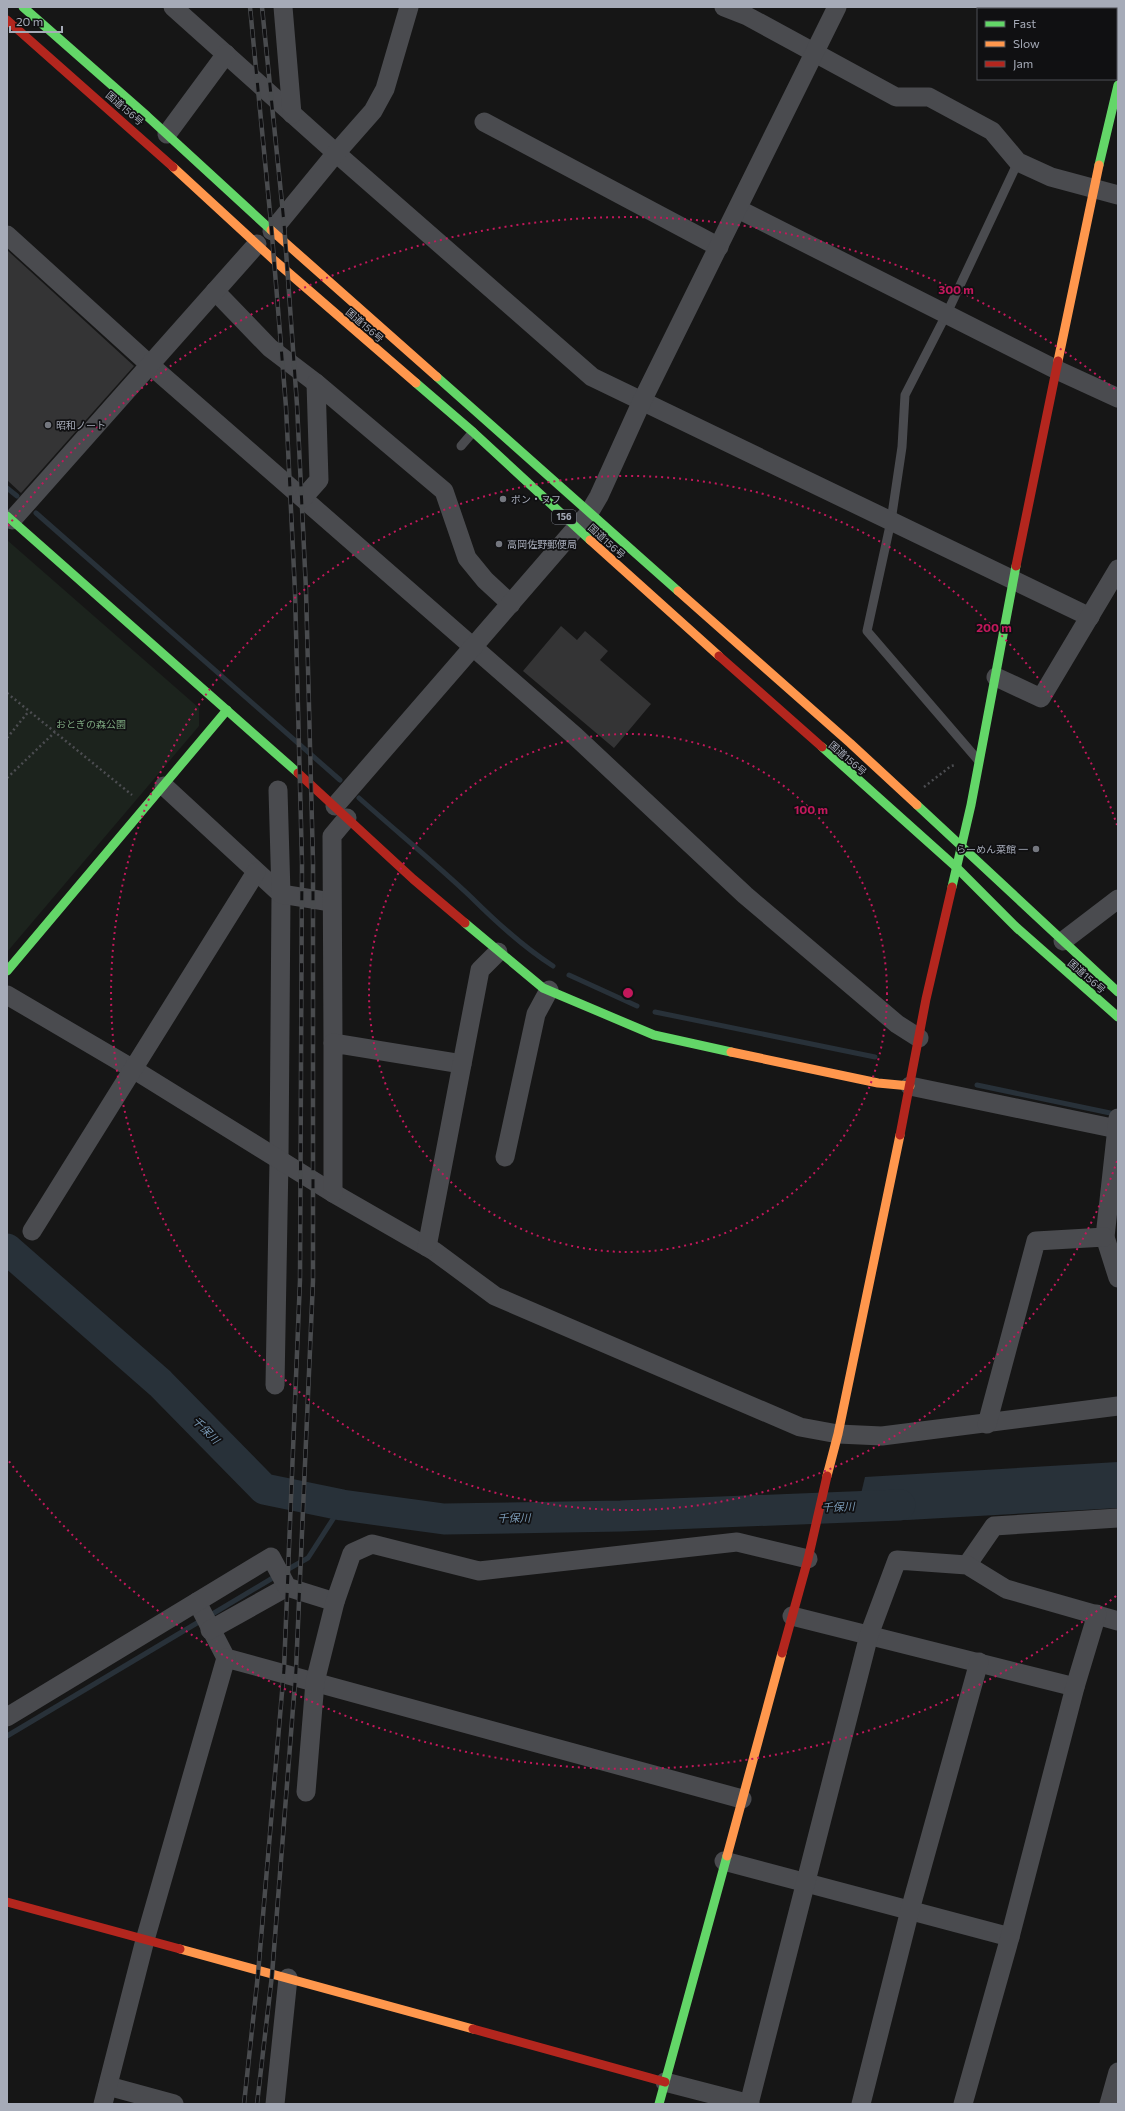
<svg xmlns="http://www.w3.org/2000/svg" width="1125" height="2111" viewBox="0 0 1125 2111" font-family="Commissioner,'Noto Sans JP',sans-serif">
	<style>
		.green { fill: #1c231d }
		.water { fill: #283139 }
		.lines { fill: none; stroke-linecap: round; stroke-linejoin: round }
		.stream { stroke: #283139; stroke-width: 5 }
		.river { stroke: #283139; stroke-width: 31 }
		.building { fill: #343435 }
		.path { stroke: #4c4d51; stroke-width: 2.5; stroke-dasharray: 2 3; stroke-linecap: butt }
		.lane { stroke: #4a4b4f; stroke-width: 9 }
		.street { stroke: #4a4b4f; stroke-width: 19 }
		.fast { stroke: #63d668; stroke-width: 9 }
		.slow { stroke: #ff974d; stroke-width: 9 }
		.jam { stroke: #b3261e; stroke-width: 9 }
		.rail-casing { stroke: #494b4e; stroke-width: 4.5 }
		.rail { stroke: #101012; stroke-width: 3; stroke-dasharray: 9; stroke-linecap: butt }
		.ring { fill: none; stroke: #c2185b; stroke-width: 2; stroke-dasharray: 2 4 }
		.poi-dot { fill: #74777f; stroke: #101012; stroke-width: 1.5 }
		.labels { text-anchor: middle; stroke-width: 3.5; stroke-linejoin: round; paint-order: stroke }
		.shield { fill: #101012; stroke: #797c86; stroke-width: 1 }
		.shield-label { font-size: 9px; font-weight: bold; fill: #a6abb8 }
		.street-label { font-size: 10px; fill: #a6abb8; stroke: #101012 }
		.poi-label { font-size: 10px; fill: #a6abb8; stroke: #101012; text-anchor: start }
		.park-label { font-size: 10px; fill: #7ba57d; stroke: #101012 }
		.water-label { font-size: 11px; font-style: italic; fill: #7a9ab6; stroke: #101012 }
		.centre { fill: #c2185b; stroke: #101012; stroke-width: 2 }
		.ring-label { font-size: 12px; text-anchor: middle; font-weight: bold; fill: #c2185b; stroke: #101012; stroke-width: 3.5; stroke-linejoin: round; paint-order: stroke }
	</style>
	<rect width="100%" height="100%" fill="#161616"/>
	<polygon class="green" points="7,540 199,708 199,726 7,952"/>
	<polygon class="water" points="1118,1462 1118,1508 907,1520 855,1519 865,1477"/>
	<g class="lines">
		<g class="stream">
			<polyline points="7,488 17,496"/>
			<polyline points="36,513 340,780"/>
			<path d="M359,798c37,33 76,65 112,99 26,26 51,49 82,69"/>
			<polyline points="569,975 637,1006"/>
			<polyline points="655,1012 875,1057"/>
			<polyline points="977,1085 1115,1114"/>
			<polyline points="283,1572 308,1558 342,1505"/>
			<polyline points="209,1616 276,1576"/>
			<polyline points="7,1736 202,1620"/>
		</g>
		<polyline class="river" points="7,1249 160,1383 264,1489 342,1505 444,1519 621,1516 900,1505"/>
	</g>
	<g class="building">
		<polygon points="7,250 134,366 21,493 7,480"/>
		<polygon points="561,626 577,640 585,631 608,651 600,660 651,704 614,748 523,671"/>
	</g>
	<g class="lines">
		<g class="path">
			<polyline points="7,693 132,795"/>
			<polyline points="7,738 29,711"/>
			<polyline points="7,778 55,732"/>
			<polyline points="924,787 951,766 956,765"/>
		</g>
		<g class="lane">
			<polyline points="461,446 473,432"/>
			<polyline points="978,760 867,631 891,521 902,447 905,395 947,313 1018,162"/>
		</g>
		<g class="street">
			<polyline points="173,7 336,153 592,377 1090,617"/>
			<polyline points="283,7 292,114"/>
			<polyline points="724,7 747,16 896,97 929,97 992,131 1018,162 1051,177 1118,195"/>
			<polyline points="484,122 719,247"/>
			<polyline points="167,134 226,54"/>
			<polyline points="738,209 1057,370 1118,398"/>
			<polyline points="272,231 336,153 373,111 385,89 409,7"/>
			<polyline points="7,235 149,364 575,736 745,895 897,1024 919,1038"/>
			<polyline points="215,291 270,348 316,383"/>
			<polyline points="303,498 319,480 316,383 444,491 467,558 485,580 511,604"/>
			<polyline points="12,520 257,244"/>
			<polyline points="996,677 1041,698 1118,569"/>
			<polyline points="164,786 281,894 279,1160 275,1385"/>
			<polyline points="278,790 281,894 331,902"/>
			<polyline points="335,806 589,513 599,496 642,401 837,7"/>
			<polyline points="1063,941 1118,899"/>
			<polyline points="7,995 133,1069 333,1193 434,1251 495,1296 800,1427 838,1434 882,1436 1118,1406"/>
			<polyline points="333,1043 332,836 347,818"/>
			<polyline points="910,1086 1117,1129"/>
			<polyline points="1118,1118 1105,1237 1118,1278"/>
			<polyline points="505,1157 536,1014 549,990"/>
			<polyline points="333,1193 333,1043 462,1064"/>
			<polyline points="32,1231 256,872"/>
			<polyline points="427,1247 480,970 498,952"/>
			<polyline points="987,1424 1036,1241 1105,1237"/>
			<polyline points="967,1565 994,1526 1118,1518"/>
			<polyline points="197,1602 226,1658 742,1799"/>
			<polyline points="792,1616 1075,1687"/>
			<polyline points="210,1630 287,1587"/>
			<polyline points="7,1717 271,1557 287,1587 335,1602"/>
			<polyline points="306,1792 315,1682 335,1602 352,1553 372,1544 479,1571 737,1542 808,1559"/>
			<polyline points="724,1861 1010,1937"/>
			<polyline points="665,2082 750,2104"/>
			<polyline points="108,2086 174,2104"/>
			<polyline points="103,2104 145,1940 226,1658"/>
			<polyline points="275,2104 288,1978"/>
			<polyline points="749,2104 869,1635 897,1560 967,1565 1006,1589 1118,1621"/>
			<polyline points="861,2104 910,1910 979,1662"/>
			<polyline points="963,2104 1010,1937 1075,1687 1097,1614"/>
			<polyline points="1109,2104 1118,2072"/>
		</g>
		<g class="fast">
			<polyline points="23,7 147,116 271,230"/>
			<polyline points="1099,165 1118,85"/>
			<polyline points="437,377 678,591"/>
			<polyline points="416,383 473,432 590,540"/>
			<polyline points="7,516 298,773"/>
			<polyline points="822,747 956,867 1017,928 1118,1017"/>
			<polyline points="917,805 1118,992"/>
			<polyline points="952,887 971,805 1016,566"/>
			<polyline points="465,923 543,988 654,1035 731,1052"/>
			<polyline points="7,971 227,710"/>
			<polyline points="659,2104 727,1856"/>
		</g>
		<g class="slow">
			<polyline points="173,167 275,261 416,383"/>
			<polyline points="271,230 437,377"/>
			<polyline points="1058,361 1099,165"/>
			<polyline points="590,540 719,656"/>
			<polyline points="678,591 850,743 917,805"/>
			<polyline points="731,1052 878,1083 910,1086"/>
			<polyline points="827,1476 838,1434 900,1135"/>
			<polyline points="727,1856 782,1653"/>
			<polyline points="180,1949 473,2029"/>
		</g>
		<g class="jam">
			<polyline points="7,20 173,167"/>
			<polyline points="1016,566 1058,361"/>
			<polyline points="719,656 822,747"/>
			<polyline points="298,773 413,879 465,923"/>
			<polyline points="900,1135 926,999 952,887"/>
			<polyline points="782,1653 808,1559 827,1476"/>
			<polyline points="7,1902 180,1949"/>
			<polyline points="473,2029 665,2082"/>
		</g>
		<g class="rail-casing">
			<g id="rail">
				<polyline points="244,2104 258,1974 284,1669 300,1280 302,863 295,592 286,407 271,223 250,7"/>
				<polyline points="257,2104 272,1975 296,1670 313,1281 313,862 306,590 297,405 284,223 262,7"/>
			</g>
		</g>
		<use href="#rail" class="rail"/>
	</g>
	<g class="ring">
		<circle cx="628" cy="993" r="259"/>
		<path d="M1117 1161A517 517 0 1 1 1117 825"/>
		<path d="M1116 1596A776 776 0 0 1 8 1460M8 526A776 776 0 0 1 1116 390"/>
	</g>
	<g class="poi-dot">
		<circle cx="48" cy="425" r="4"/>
		<circle cx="503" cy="499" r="4"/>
		<circle cx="499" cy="544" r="4"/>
		<circle cx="1036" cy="849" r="4"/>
	</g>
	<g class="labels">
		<rect class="shield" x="552" y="510" width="24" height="14" rx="3"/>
		<g class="shield-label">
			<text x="564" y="520">156</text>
		</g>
		<g class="street-label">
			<text transform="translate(125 108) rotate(41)" y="4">国道156号</text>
			<text transform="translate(365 325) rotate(41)" y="4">国道156号</text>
			<text transform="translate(607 541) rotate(42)" y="4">国道156号</text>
			<text transform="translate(848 758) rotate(41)" y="4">国道156号</text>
			<text transform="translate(1087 976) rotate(41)" y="4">国道156号</text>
		</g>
		<g class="poi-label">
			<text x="56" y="429">昭和ノート</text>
			<text x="511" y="503">ポン・ヌフ</text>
			<text x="507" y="548">高岡佐野郵便局</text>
			<text x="1028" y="853" text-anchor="end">らーめん菜館 一</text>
		</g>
		<g class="park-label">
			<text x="91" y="728">おとぎの森公園</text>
		</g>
		<g class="water-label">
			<text transform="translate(206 1430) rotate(45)" y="4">千保川</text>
			<text transform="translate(838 1507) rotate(-2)" y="4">千保川</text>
			<text transform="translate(514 1518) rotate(-1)" y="4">千保川</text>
		</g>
	</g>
	<circle cx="628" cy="993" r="6" class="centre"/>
	<g class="ring-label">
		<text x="956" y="294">300 m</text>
		<text x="994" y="632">200 m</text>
		<text x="811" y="814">100 m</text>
	</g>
	<rect width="1125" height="2111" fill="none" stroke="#a6abb8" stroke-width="16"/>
	<rect x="977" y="8" width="140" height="72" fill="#101012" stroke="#4c4e54"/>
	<rect x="985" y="21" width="20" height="6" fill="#63d668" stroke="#4c4e54"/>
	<text x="1013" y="28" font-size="12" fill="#a6abb8">Fast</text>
	<rect x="985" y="41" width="20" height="6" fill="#ff974d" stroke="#4c4e54"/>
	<text x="1013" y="48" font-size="12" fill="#a6abb8">Slow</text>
	<rect x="985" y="61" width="20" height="6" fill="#b3261e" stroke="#4c4e54"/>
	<text x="1013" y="68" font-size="12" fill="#a6abb8">Jam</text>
	<path d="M10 26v6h52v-6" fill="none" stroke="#a6abb8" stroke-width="2"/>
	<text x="16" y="26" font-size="12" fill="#a6abb8" stroke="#101012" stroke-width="3" paint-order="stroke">20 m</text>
</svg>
